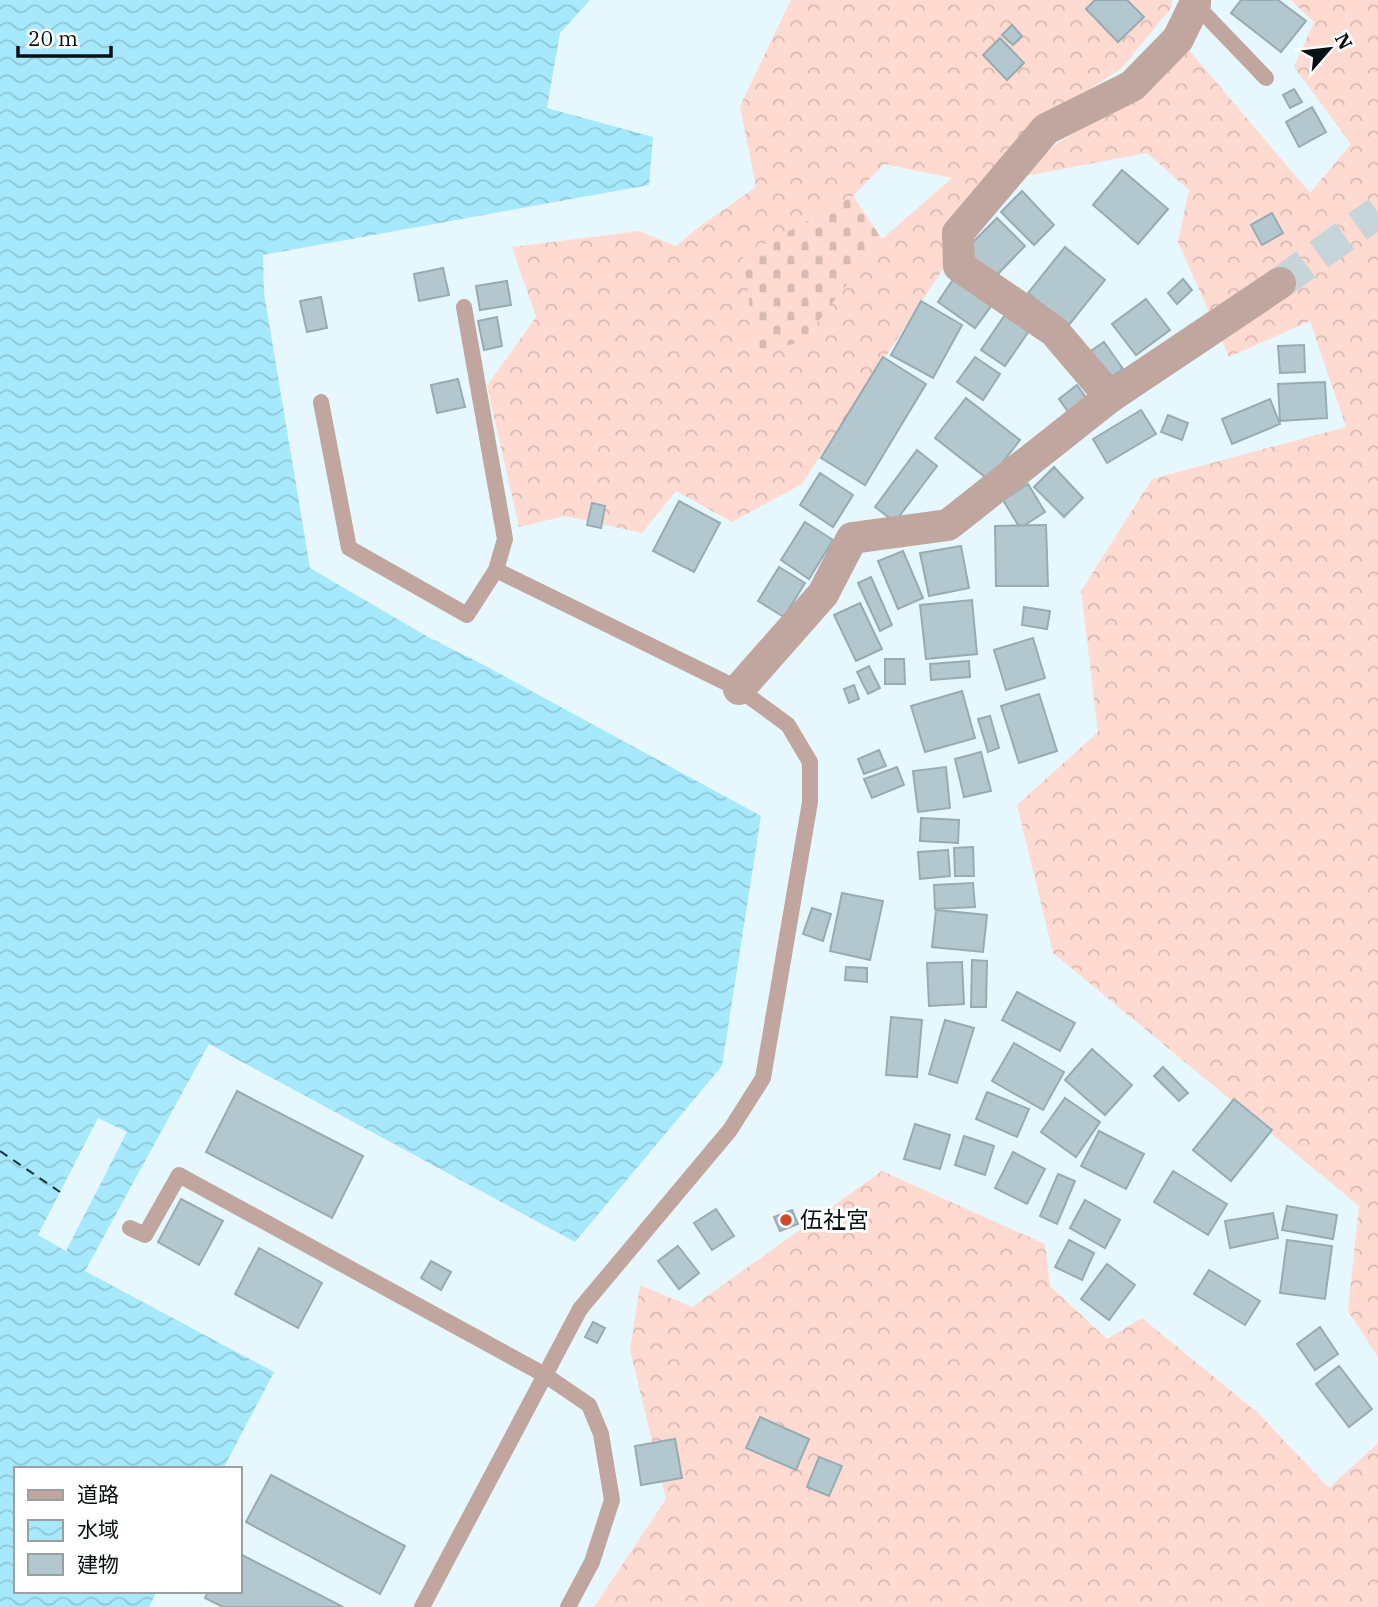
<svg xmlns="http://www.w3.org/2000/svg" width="1378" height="1607" viewBox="0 0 1378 1607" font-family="'IBM Plex Serif','Noto Sans JP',serif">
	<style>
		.forest { fill: url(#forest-crowns); fill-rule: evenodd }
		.cemetery { fill: url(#cemetery-stones) }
		.water { fill: url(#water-waves) }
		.pier { fill: #e6f8fd }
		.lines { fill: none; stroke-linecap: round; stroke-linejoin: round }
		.ferry { stroke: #14343d; stroke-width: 2; stroke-dasharray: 9 7; stroke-linecap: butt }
		.building { fill: #b3c8ce; stroke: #97acb2; stroke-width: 2 }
		.street-tunnel { stroke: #c5d5da; stroke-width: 32; stroke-dasharray: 32 16; stroke-linecap: butt }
		.lane { stroke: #c0a69f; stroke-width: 16 }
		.street { stroke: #c0a69f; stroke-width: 32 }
		.poi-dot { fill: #d2482a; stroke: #fff; stroke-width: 2.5 }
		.labels { text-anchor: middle; stroke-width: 6; stroke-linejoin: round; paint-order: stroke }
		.poi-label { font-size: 23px; fill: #081012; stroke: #fff; text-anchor: start }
	</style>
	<defs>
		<pattern id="forest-crowns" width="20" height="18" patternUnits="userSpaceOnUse" patternTransform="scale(1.75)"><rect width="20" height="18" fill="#fedad1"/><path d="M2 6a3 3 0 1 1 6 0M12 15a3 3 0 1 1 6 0" fill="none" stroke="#d8bab2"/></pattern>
		<pattern id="cemetery-stones" width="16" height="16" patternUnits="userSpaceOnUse" patternTransform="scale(1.75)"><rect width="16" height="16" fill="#fedad1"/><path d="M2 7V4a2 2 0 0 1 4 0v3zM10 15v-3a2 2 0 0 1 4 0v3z" fill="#d8bab2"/></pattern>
		<pattern id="water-waves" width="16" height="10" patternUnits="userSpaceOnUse" patternTransform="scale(1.75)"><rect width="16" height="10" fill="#a7e9fc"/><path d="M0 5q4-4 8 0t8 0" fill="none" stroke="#8ec7d7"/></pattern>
	</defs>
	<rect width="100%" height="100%" fill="#e6f8fd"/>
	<g class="forest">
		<path d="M791,0h381v7l-50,61 -94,61 -79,100 -6,40 -141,215 -70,38 -56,-31 -34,42 -77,-17 -46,11 -32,-141 49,-69 -24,-70 127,-16 37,15 27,-22 53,-37 -16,-81zM884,164l68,14 -70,61 -79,101 -59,-84 109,-60z"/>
		<polygon points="1291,0 1378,0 1378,1357 1348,1311 1359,1206 1053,953 1017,805 1098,732 1081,591 1152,479 1346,427 1310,321 1229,357 1178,242 1189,190 1147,153 1020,177 1059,142 1140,93 1189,50 1310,193 1351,144 1294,67 1314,22"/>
		<polygon points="882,1171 1045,1244 1050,1286 1107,1339 1142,1318 1258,1413 1329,1488 1378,1443 1378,1607 594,1607 666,1499 630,1350 640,1285 692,1307"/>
	</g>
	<polygon class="cemetery" points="853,196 882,239 803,341 756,355 743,256"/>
	<polygon class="water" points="0,0 590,0 560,33 547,108 653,137 649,185 263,255 264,293 310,568 428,637 482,664 761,816 722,1066 575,1242 209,1044 85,1271 274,1372 223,1469 16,1469 16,1591 157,1591 149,1607 0,1607"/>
	<polygon class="pier" points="98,1118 127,1132 66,1251 38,1235"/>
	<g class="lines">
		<polyline class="ferry" points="0,1151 60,1192"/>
	</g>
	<g class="building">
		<polygon points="1095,0 1127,0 1144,17 1118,42 1086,9"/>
		<polygon points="1241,0 1278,0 1306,21 1281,52 1231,13"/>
		<polygon points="1012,25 1022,36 1013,45 1002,35"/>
		<polygon points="1000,38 1024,63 1007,80 983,55"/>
		<polygon points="1294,89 1302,102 1290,108 1283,95"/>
		<polygon points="1312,107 1326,132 1299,147 1286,122"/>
		<polygon points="1122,170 1168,209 1138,244 1093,205"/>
		<polygon points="1022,191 1054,225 1034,245 1001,212"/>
		<polygon points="1272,213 1283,233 1262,245 1251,225"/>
		<polygon points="997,218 1025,246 991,281 962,253"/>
		<polygon points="1065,247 1105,280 1068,326 1028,293"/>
		<polygon points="443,268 449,295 419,301 414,274"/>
		<polygon points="954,278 992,305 975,328 938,302"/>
		<polygon points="1183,279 1192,290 1177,304 1168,293"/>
		<polygon points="507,281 511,305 480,310 476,286"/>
		<polygon points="321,297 327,328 307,332 300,301"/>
		<polygon points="1146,299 1170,330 1136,355 1112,324"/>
		<polygon points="921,301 962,325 933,378 891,355"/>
		<polygon points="1007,312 1031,328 1005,366 981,350"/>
		<polygon points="497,317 502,346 484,350 478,321"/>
		<polygon points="1104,342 1123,369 1104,382 1085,355"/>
		<polygon points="1304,345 1305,372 1280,373 1278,346"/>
		<polygon points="883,357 926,384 865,485 821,458"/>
		<polygon points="975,357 1000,374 983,400 957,382"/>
		<polygon points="458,379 465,407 437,413 431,385"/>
		<polygon points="1325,382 1327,418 1280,421 1278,384"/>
		<polygon points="1077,385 1087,399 1069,413 1059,399"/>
		<polygon points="966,398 1020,440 989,480 935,438"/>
		<polygon points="1270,399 1280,424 1232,444 1222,419"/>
		<polygon points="1141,410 1156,434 1107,463 1093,439"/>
		<polygon points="1168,415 1188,423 1182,440 1161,432"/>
		<polygon points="917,450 937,466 895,522 875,507"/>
		<polygon points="1054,467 1083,498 1064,517 1034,487"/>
		<polygon points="820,473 853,495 833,527 800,505"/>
		<polygon points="1028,484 1045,512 1020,528 1003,500"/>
		<polygon points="679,501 720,523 694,572 653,551"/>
		<polygon points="592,503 605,506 601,528 587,525"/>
		<polygon points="805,522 833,540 809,579 781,560"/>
		<polygon points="1046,525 1048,586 996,586 995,526"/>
		<polygon points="961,546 969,588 929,596 920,553"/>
		<polygon points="903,551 923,598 898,609 878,561"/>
		<polygon points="779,567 805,583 784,617 758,601"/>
		<polygon points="871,577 892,625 880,631 858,583"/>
		<polygon points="972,600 977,654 926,659 920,605"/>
		<polygon points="860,603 882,649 856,661 834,615"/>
		<polygon points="1024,607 1050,611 1047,629 1022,625"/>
		<polygon points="1033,638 1045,678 1006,690 994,650"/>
		<polygon points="885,659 904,659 905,684 885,684"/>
		<polygon points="969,661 970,677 931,680 930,664"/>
		<polygon points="869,666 880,688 868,694 857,672"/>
		<polygon points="854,685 859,699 849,703 844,689"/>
		<polygon points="962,691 975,738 925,752 911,706"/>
		<polygon points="1039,694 1057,751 1019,763 1001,706"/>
		<polygon points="990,716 999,748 988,752 978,719"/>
		<polygon points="879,750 886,766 864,774 858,759"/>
		<polygon points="981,752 991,791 964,797 955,759"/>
		<polygon points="897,767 904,785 872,798 864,779"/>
		<polygon points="946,767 950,808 918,812 913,771"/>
		<polygon points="921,818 959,820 958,843 920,841"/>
		<polygon points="973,847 974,876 955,876 954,848"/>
		<polygon points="948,850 950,876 920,879 918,852"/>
		<polygon points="973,883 975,907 935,909 934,885"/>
		<polygon points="842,893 883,901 870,960 830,951"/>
		<polygon points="812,908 831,914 823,941 803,934"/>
		<polygon points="936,910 987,915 983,952 932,947"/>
		<polygon points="972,960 987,961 986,1007 971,1007"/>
		<polygon points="962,962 964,1004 929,1006 927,963"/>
		<polygon points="846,967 867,968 867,982 845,980"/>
		<polygon points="1017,992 1075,1023 1060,1051 1002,1020"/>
		<polygon points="891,1017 922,1020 917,1077 886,1075"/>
		<polygon points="945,1020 974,1028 957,1083 929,1074"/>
		<polygon points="1014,1043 1064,1072 1043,1110 992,1081"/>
		<polygon points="1092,1049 1132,1085 1105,1115 1065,1080"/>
		<polygon points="1163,1067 1188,1093 1179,1101 1154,1076"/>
		<polygon points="237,1091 363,1156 332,1218 206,1152"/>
		<polygon points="987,1092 1029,1109 1017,1137 976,1119"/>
		<polygon points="1065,1098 1100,1122 1076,1157 1041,1132"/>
		<polygon points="1234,1099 1272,1130 1231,1181 1193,1150"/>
		<polygon points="915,1124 950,1135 940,1169 904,1159"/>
		<polygon points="1099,1131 1144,1154 1126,1189 1081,1166"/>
		<polygon points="964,1136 994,1146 985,1175 955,1165"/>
		<polygon points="1013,1152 1045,1169 1027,1204 995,1188"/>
		<polygon points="1173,1171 1227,1204 1208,1235 1154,1202"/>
		<polygon points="1058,1174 1075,1181 1057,1224 1040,1216"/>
		<polygon points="181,1199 223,1221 199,1265 158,1242"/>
		<polygon points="1085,1200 1120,1220 1105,1248 1070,1228"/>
		<polygon points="1287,1206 1337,1215 1333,1239 1282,1230"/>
		<polygon points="716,1209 734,1236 712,1250 694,1223"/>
		<polygon points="792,1210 798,1224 780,1231 774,1217"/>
		<polygon points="1273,1213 1278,1238 1230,1248 1225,1221"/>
		<polygon points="1069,1240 1094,1253 1082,1280 1055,1267"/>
		<polygon points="1287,1240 1332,1246 1325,1299 1280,1293"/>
		<polygon points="678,1246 699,1273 679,1289 658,1261"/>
		<polygon points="259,1248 322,1283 298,1328 235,1294"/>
		<polygon points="431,1261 451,1272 441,1290 421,1278"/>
		<polygon points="1107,1264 1135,1285 1109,1320 1081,1299"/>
		<polygon points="1209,1270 1260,1301 1245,1325 1194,1294"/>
		<polygon points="593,1322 605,1328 597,1343 585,1337"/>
		<polygon points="1320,1327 1338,1354 1315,1370 1297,1344"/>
		<polygon points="1339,1366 1372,1409 1349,1427 1316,1384"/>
		<polygon points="760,1417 809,1439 796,1470 746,1448"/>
		<polygon points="675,1439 682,1478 641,1485 635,1446"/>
		<polygon points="819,1457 842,1466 829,1496 807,1487"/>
		<polygon points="271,1475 405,1546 380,1594 246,1522"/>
		<polygon points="240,1554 343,1607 223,1607 205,1598 208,1591 240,1591"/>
	</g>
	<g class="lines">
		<polyline class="street-tunnel" points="1280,283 1378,212"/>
		<g class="lane">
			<polyline points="1195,4 1266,78"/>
			<polyline points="321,402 349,548 467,615 496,570 505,539 464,307"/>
			<polyline points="130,1228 145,1235 179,1175 545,1375 589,1405 601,1434 612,1500 592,1562 568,1607"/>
			<polyline points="422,1607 580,1309 730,1130 763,1078 810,802 810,762 788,725 739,689 496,570"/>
		</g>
		<g class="street">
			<polyline points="1110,397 1054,331 959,266 958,233 1046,129 1132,86 1178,39 1195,4 1195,0"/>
			<polyline points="739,689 823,594 852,538 948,525 1110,397 1280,283"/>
		</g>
	</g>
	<circle class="poi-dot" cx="786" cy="1220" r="7"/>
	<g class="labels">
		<g class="poi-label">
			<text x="800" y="1228">伍社宮</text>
		</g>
	</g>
	<rect x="14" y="1467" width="228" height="126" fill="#ffffff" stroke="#9c9fa0" stroke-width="2"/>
	<rect x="28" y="1490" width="35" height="10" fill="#c0a69f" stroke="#9c9fa0" stroke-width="2"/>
	<text x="77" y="1502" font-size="21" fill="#081012">道路</text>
	<rect x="28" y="1520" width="35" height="21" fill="url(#water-waves)" stroke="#9c9fa0" stroke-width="2"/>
	<text x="77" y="1537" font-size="21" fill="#081012">水域</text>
	<rect x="28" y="1554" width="35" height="21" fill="#b3c8ce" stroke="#9c9fa0" stroke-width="2"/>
	<text x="77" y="1572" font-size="21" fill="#081012">建物</text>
	<g transform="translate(1329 49) rotate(62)" stroke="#ffffff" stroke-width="5" paint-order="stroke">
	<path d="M0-5L12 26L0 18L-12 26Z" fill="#081012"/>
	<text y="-10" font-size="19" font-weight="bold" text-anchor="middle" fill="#081012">N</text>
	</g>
	<path d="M18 46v10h93v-10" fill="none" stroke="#081012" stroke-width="3.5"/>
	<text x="28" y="46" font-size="21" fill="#081012" stroke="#ffffff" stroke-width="5" paint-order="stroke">20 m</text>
</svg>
